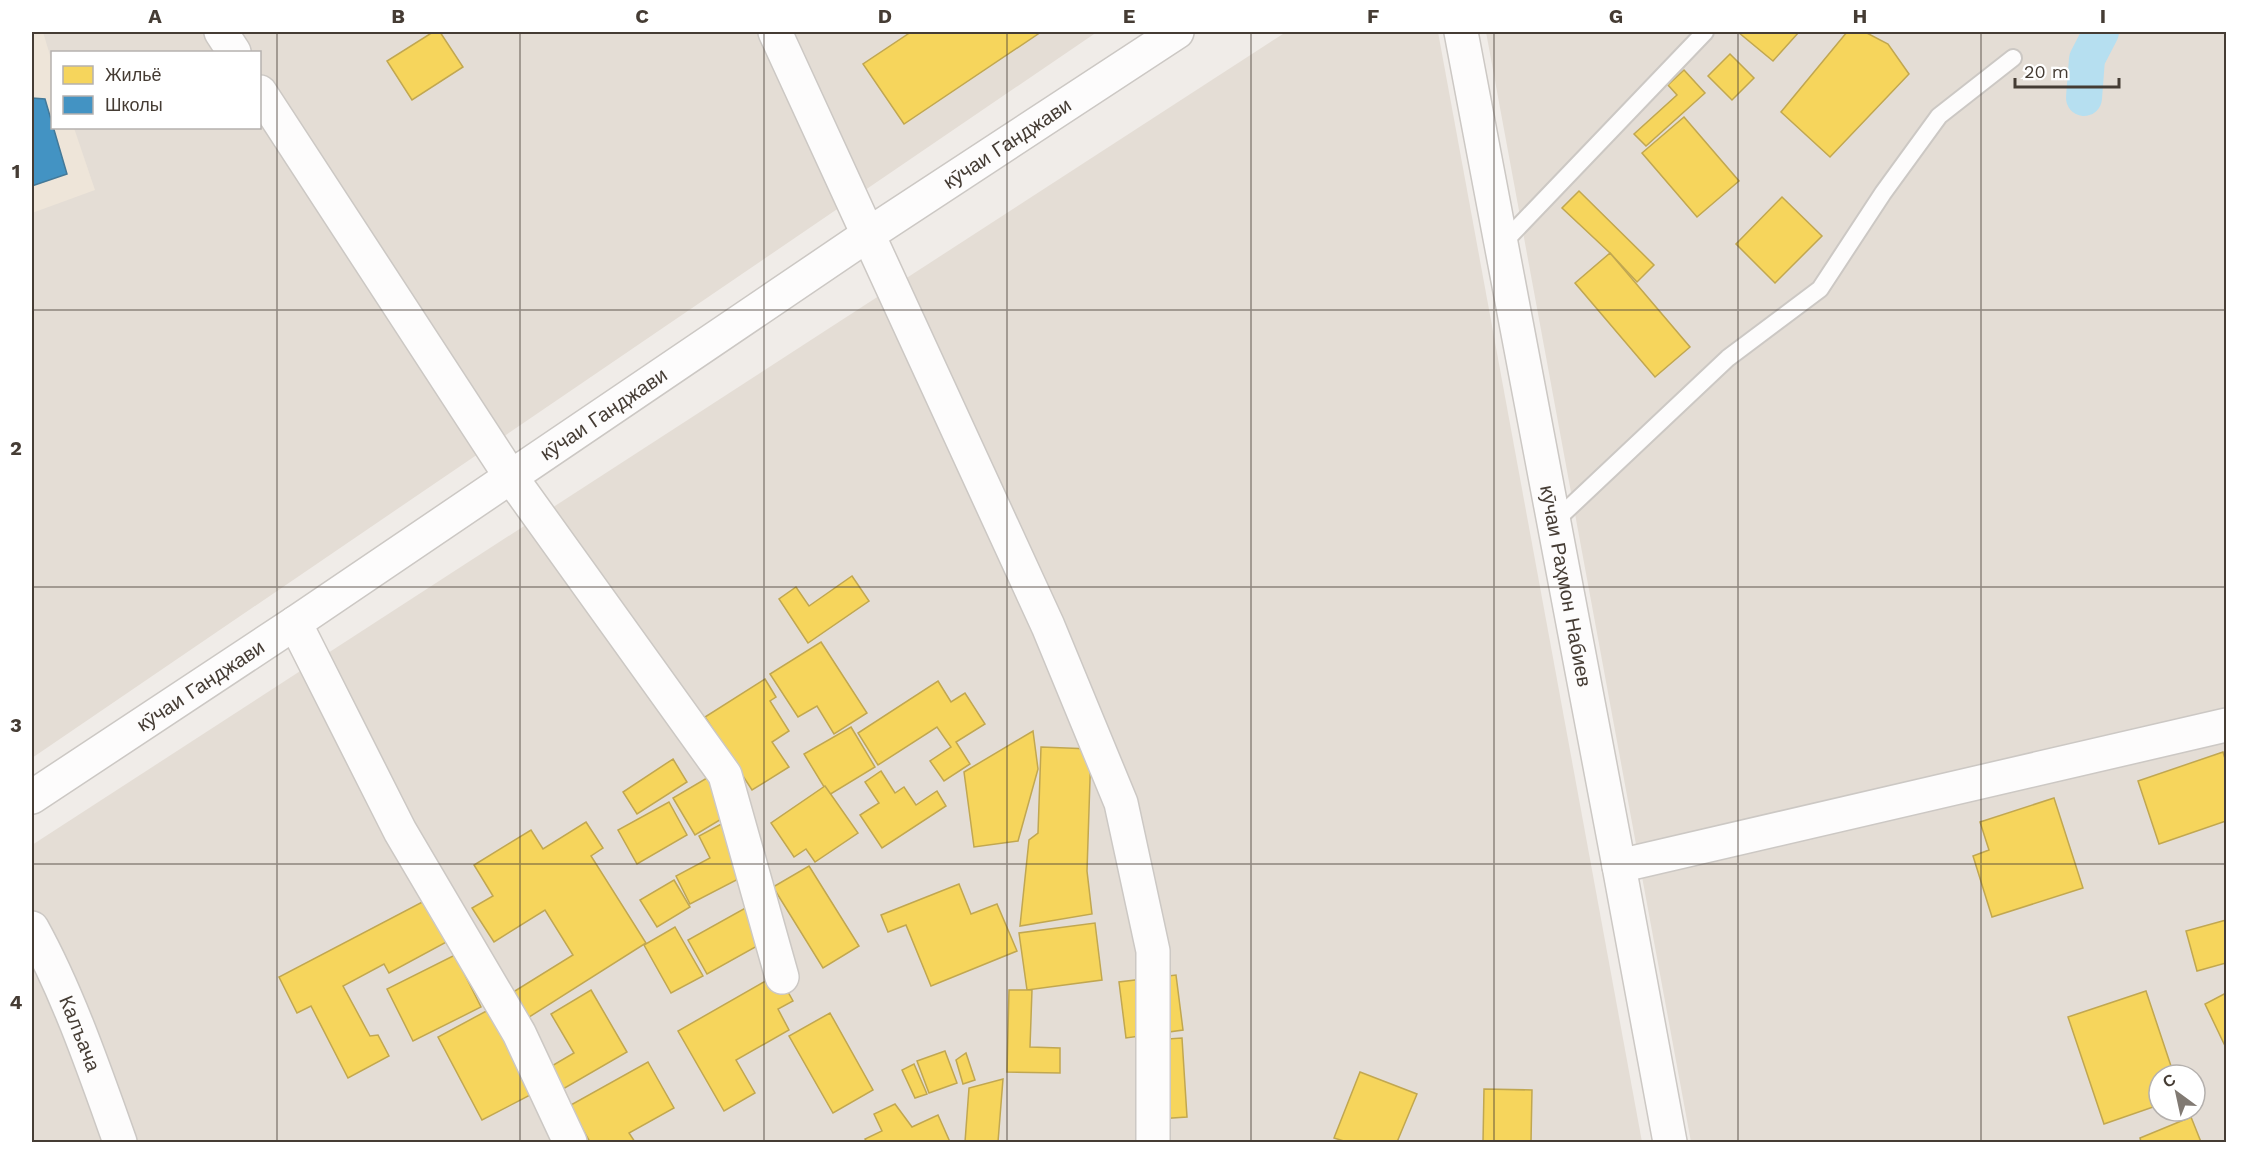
<svg xmlns="http://www.w3.org/2000/svg" width="2258" height="1174" viewBox="0 0 2258 1174" font-family="'Work Sans',sans-serif">
	<style>
		.residential { fill: #e4ddd5; fill-rule: evenodd }
		.education { fill: #eee5d9 }
		.homes { fill: #f6d55c; stroke: #c1a750; stroke-width: 1.5 }
		.schools { fill: #4393c3; stroke: #447998; stroke-width: 1.5 }
		.lines { fill: none; stroke-linecap: round; stroke-linejoin: round }
		.canal { stroke: #b6dff0; stroke-width: 36 }
		.service-casing { stroke: #ccc8c4; stroke-width: 20 }
		.minor-casing { stroke: #ccc8c4; stroke-width: 36 }
		.tertiary-casing { stroke: #ccc8c4; stroke-width: 36 }
		.service { stroke: #fdfcfc; stroke-width: 16 }
		.minor { stroke: #fdfcfc; stroke-width: 33 }
		.tertiary { stroke: #fdfcfc; stroke-width: 33 }
		.grid { fill: none; stroke: #453c34; stroke-width: 1.5; stroke-opacity: 0.55 }
		.labels { text-anchor: middle; stroke-width: 6; stroke-linejoin: round; paint-order: stroke }
		.street-label { font-size: 20px; fill: #453c34; stroke: #fff }
		.neatline { fill: none; stroke: #453c34; stroke-width: 2 }
		.grid-label { font-size: 20px; text-anchor: middle; font-weight: bold; fill: #453c34 }
	</style>
	<rect width="100%" height="100%" fill="#f0ece8"/>
	<g class="residential">
		<path d="M32,32h1065l-1065,726zM52,52h208v76h-208z"/>
		<polygon points="1286,32 1438,32 1642,1142 32,1142 32,845"/>
		<path d="M1486,32h740v1110h-535zM2159,1075h36v36h-36z"/>
	</g>
	<polygon class="education" points="32,32 43,32 52,62 52,128 74,128 95,190 32,213"/>
	<g class="homes">
		<polygon points="433,32 440,32 463,67 412,100 387,61"/>
		<polygon points="911,32 1041,32 904,124 863,64"/>
		<polygon points="1738,32 1799,32 1773,61"/>
		<polygon points="1847,32 1865,32 1888,44 1909,74 1830,157 1781,112"/>
		<polygon points="1730,54 1754,78 1732,100 1708,76"/>
		<polygon points="1684,70 1705,93 1646,146 1634,134 1677,95 1668,85"/>
		<polygon points="1684,117 1739,181 1697,217 1642,153"/>
		<polygon points="1579,191 1654,265 1637,282 1610,253 1562,208"/>
		<polygon points="1782,197 1822,236 1775,283 1736,244"/>
		<polygon points="1610,253 1690,347 1655,377 1575,283"/>
		<polygon points="852,576 869,601 808,643 779,599 796,587 809,606"/>
		<polygon points="821,642 867,713 834,734 817,706 798,717 770,674"/>
		<polygon points="765,679 776,697 770,701 789,731 772,742 789,767 752,790 705,717"/>
		<polygon points="938,681 951,702 965,693 985,724 956,742 970,764 944,781 930,761 951,747 937,727 878,765 858,733"/>
		<polygon points="851,727 875,767 829,795 804,754"/>
		<polygon points="1033,731 1038,769 1018,841 974,847 964,772"/>
		<polygon points="1041,747 1091,749 1087,871 1092,914 1020,926 1029,840 1038,833"/>
		<polygon points="2223,752 2226,762 2226,821 2159,844 2138,781"/>
		<polygon points="673,759 687,782 637,814 623,792"/>
		<polygon points="881,771 895,793 904,787 916,805 937,791 946,806 882,848 860,815 879,803 865,782"/>
		<polygon points="712,775 733,812 695,835 673,798"/>
		<polygon points="825,786 858,833 815,862 806,849 794,857 771,823"/>
		<polygon points="2054,798 2083,888 1992,917 1973,856 1989,850 1980,822"/>
		<polygon points="669,802 687,835 637,864 618,830"/>
		<polygon points="586,822 603,848 591,856 646,943 526,1019 510,994 573,955 545,910 494,942 472,908 493,896 474,865 531,830 543,849"/>
		<polygon points="725,822 750,873 690,904 676,876 710,858 699,836"/>
		<polygon points="809,866 859,946 823,968 773,887"/>
		<polygon points="674,880 690,907 657,927 640,900"/>
		<polygon points="959,884 971,914 997,904 1017,951 931,986 906,925 888,932 881,915"/>
		<polygon points="430,898 452,939 389,973 384,964 343,986 370,1036 378,1035 389,1056 348,1078 311,1006 297,1013 279,977"/>
		<polygon points="749,906 768,940 707,974 688,940"/>
		<polygon points="2226,920 2226,963 2197,971 2186,931"/>
		<polygon points="1095,923 1102,980 1027,990 1019,933"/>
		<polygon points="675,927 703,976 671,993 644,945"/>
		<polygon points="455,955 481,1007 413,1041 387,989"/>
		<polygon points="778,974 793,1001 778,1009 789,1030 736,1060 755,1093 724,1111 678,1031"/>
		<polygon points="1176,975 1183,1030 1126,1038 1119,982"/>
		<polygon points="591,990 627,1052 563,1089 550,1067 574,1053 551,1014"/>
		<polygon points="1009,990 1032,990 1030,1047 1060,1048 1060,1073 1007,1072"/>
		<polygon points="2146,991 2174,1075 2159,1075 2159,1105 2104,1124 2068,1017"/>
		<polygon points="2226,993 2226,1048 2205,1004"/>
		<polygon points="492,1008 536,1092 482,1120 438,1037"/>
		<polygon points="830,1013 873,1090 833,1113 789,1036"/>
		<polygon points="1182,1038 1187,1117 1143,1120 1138,1041"/>
		<polygon points="945,1051 957,1083 929,1093 917,1061"/>
		<polygon points="966,1053 975,1080 963,1084 956,1060"/>
		<polygon points="648,1062 674,1108 629,1133 635,1142 590,1142 569,1106"/>
		<polygon points="914,1064 927,1094 915,1098 902,1070"/>
		<polygon points="1360,1072 1417,1094 1397,1142 1347,1142 1334,1138"/>
		<polygon points="1003,1079 998,1142 965,1142 969,1088"/>
		<polygon points="1484,1089 1532,1090 1531,1142 1483,1142"/>
		<polygon points="895,1104 912,1127 938,1115 950,1142 867,1142 865,1139 882,1131 874,1114"/>
		<polygon points="2191,1117 2201,1142 2141,1142 2140,1138"/>
	</g>
	<polygon class="schools" points="32,98 45,99 67,174 32,186"/>
	<g class="lines">
		<polyline class="canal" points="2084,98 2087,59 2101,32"/>
		<g class="service-casing">
			<g id="service">
				<polyline points="1501,245 1705,32"/>
				<polyline points="1554,522 1728,358 1820,289 1883,193 1939,116 2013,58"/>
			</g>
		</g>
		<g class="minor-casing">
			<g id="minor">
				<polyline points="221,32 234,52"/>
				<polyline points="775,32 1048,626 1121,803 1153,951 1153,1142"/>
				<polyline points="260,92 511,477 725,775 782,977"/>
				<polyline points="295,623 400,831 519,1033 570,1142"/>
				<path id="s1" d="M32,797l263,-174 574,-389 308,-202"/>
				<polyline points="1619,866 2226,725"/>
				<path id="s2" d="M32,928c36,65 63,144 88,214"/>
			</g>
		</g>
		<g class="tertiary-casing">
			<g id="tertiary">
				<path id="s3" d="M1461,32l158,834 51,276"/>
			</g>
		</g>
		<use href="#service" class="service"/>
		<use href="#minor" class="minor"/>
		<use href="#tertiary" class="tertiary"/>
	</g>
	<path class="grid" d="M277,32v1110M520,32v1110M764,32v1110M1007,32v1110M1251,32v1110M1494,32v1110M1738,32v1110M1981,32v1110M32,310h2194M32,587h2194M32,864h2194"/>
	<g class="labels">
		<g class="street-label">
			<text dy="7" stroke="none"><textPath href="#s1" startOffset="1174">кӯчаи Ганджави</textPath></text>
			<text dy="7" stroke="none"><textPath href="#s1" startOffset="688">кӯчаи Ганджави</textPath></text>
			<text dy="7" stroke="none"><textPath href="#s3" startOffset="564">кӯчаи Раҳмон Набиев</textPath></text>
			<text dy="7" stroke="none"><textPath href="#s1" startOffset="202">кӯчаи Ганджави</textPath></text>
			<text dy="7" stroke="none"><textPath href="#s2" startOffset="116">Калъача</textPath></text>
		</g>
	</g>
	<rect width="2258" height="1174" fill="none" stroke="#ffffff" stroke-width="66"/>
	<rect x="51" y="51" width="210" height="78" fill="#ffffff" stroke="#b5b1ae" stroke-width="1.5"/>
	<rect x="63" y="66" width="30" height="18" fill="#f6d55c" stroke="#b5b1ae" stroke-width="1.5"/>
	<text x="105" y="81" font-size="18" fill="#453c34">Жильё</text>
	<rect x="63" y="96" width="30" height="18" fill="#4393c3" stroke="#b5b1ae" stroke-width="1.5"/>
	<text x="105" y="111" font-size="18" fill="#453c34">Школы</text>
	<g transform="translate(2177 1093) rotate(327)"><circle r="28" fill="#ffffff" stroke="#b5b1ae" stroke-width="1.5"/>
	<path d="M0-4.5L10 22L0 15L-10 22Z" fill="#817a73"/>
	<text y="-9" font-size="16" font-weight="bold" text-anchor="middle" fill="#453c34">С</text>
	</g>
	<path d="M2015 78v9h104v-9" fill="none" stroke="#453c34" stroke-width="3"/>
	<text x="2024" y="78" font-size="18" fill="#453c34" stroke="#ffffff" stroke-width="4.5" paint-order="stroke">20 m</text>
	<rect x="33" y="33" width="2192" height="1108" class="neatline"/>
	<g class="grid-label">
		<text x="155" y="23">A</text>
		<text x="398" y="23">B</text>
		<text x="642" y="23">C</text>
		<text x="885" y="23">D</text>
		<text x="1129" y="23">E</text>
		<text x="1373" y="23">F</text>
		<text x="1616" y="23">G</text>
		<text x="1860" y="23">H</text>
		<text x="2103" y="23">I</text>
		<text x="16" y="178">1</text>
		<text x="16" y="455">2</text>
		<text x="16" y="732">3</text>
		<text x="16" y="1009">4</text>
	</g>
</svg>
